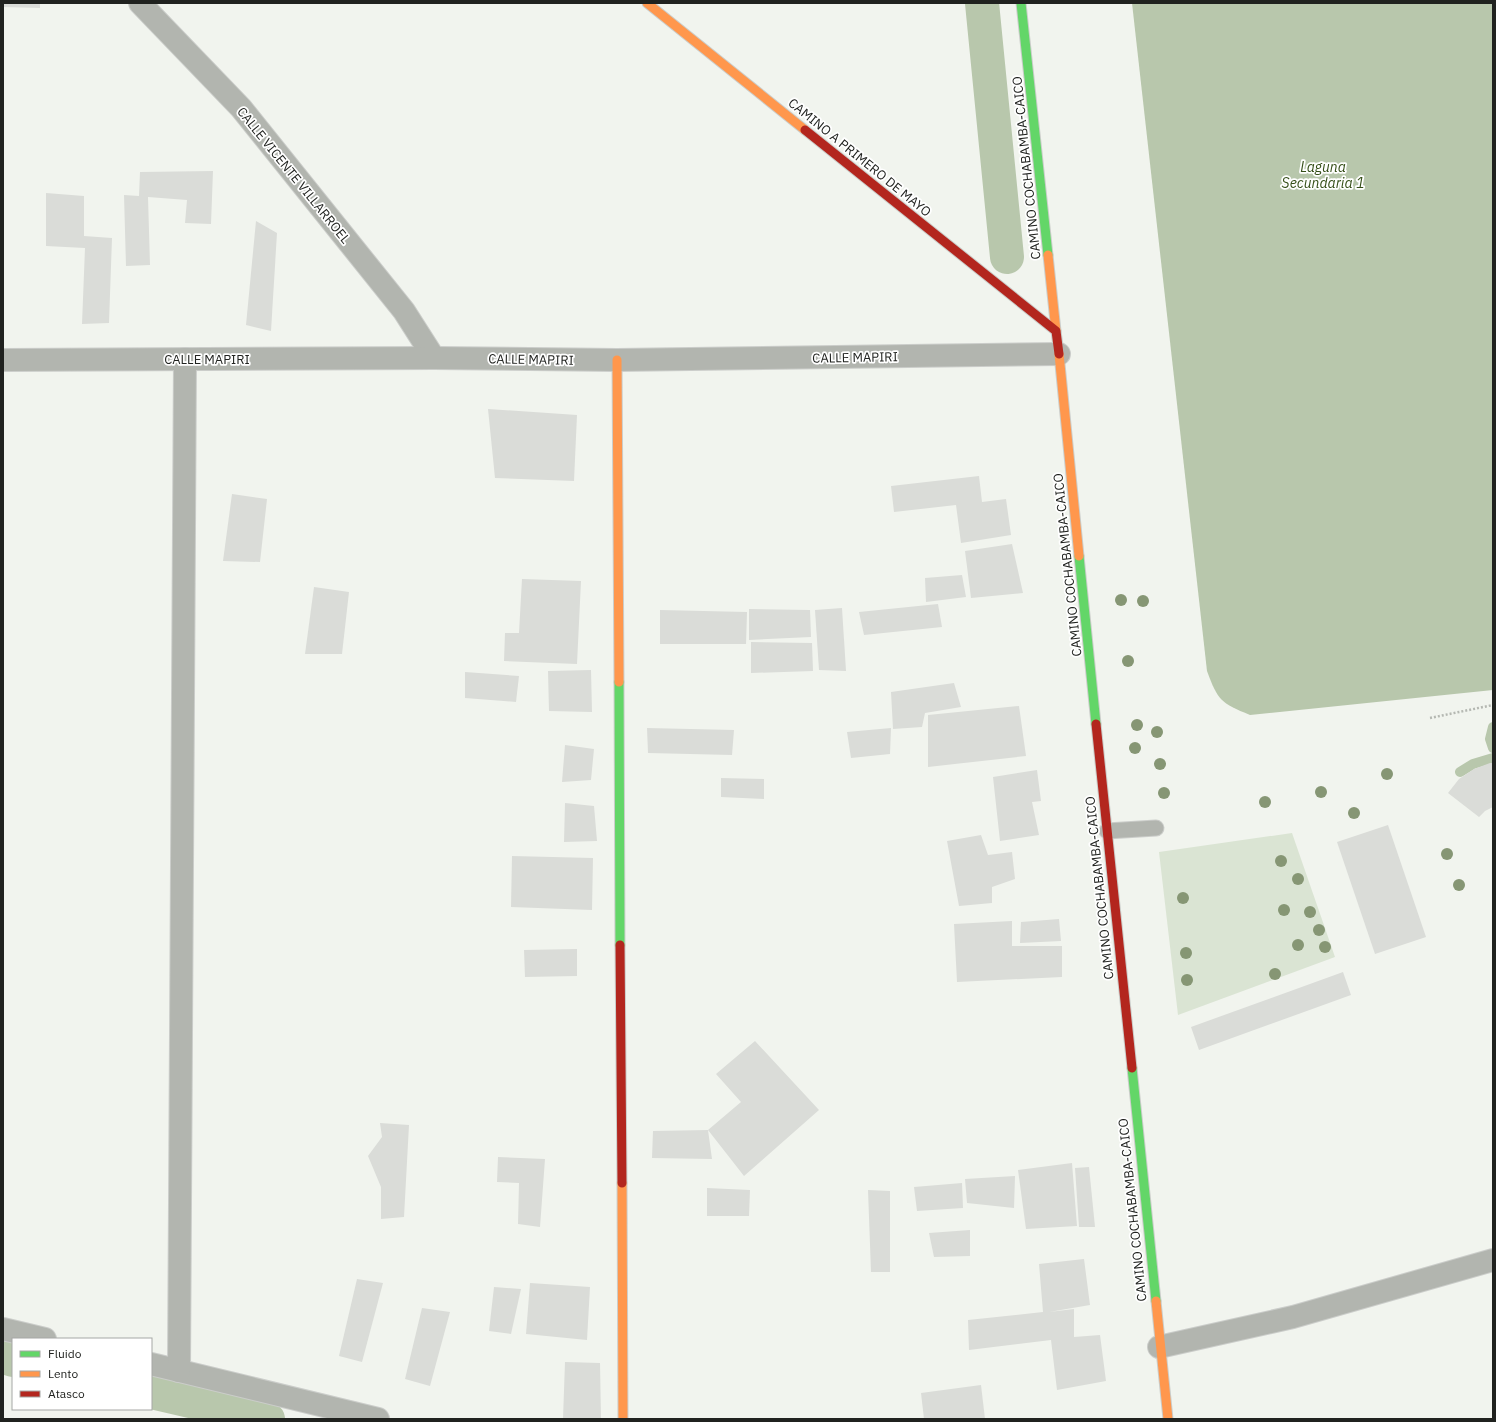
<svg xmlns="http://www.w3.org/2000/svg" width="1496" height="1422" viewBox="0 0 1496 1422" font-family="'IBM Plex Sans',sans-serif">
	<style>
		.green { fill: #dae4d3 }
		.water { fill: #b8c7ac }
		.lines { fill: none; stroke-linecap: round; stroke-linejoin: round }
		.stream { stroke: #b8c7ac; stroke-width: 10 }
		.canal { stroke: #b8c7ac; stroke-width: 34 }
		.building { fill: #dadcd8 }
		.lane-casing { stroke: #cbcdca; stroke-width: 17 }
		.street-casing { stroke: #cbcdca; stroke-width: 24 }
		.fast-casing { stroke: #cbcdca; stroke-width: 11 }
		.slow-casing { stroke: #cbcdca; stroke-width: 11 }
		.jam-casing { stroke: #cbcdca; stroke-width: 11 }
		.path { stroke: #b5b8b2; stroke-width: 2.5; stroke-dasharray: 2 2; stroke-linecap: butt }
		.lane { stroke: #b2b5af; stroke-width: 15 }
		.street { stroke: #b2b5af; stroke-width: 22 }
		.fast { stroke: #63d668; stroke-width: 9 }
		.slow { stroke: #ff974d; stroke-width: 9 }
		.jam { stroke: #b3261e; stroke-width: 9 }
		.tree { fill: #869674 }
		.labels { text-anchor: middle; stroke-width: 3.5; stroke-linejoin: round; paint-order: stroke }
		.street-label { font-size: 13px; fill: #20221f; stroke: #fff }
		.water-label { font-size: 14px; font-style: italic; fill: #344e17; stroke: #fff }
	</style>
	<rect width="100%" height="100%" fill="#f1f4ee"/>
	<polygon class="green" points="1292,833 1335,957 1178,1015 1159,852"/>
	<path class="water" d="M1132,3h361v687l-243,25c-29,-12 -32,-14 -43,-44z"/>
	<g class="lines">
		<g class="stream">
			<polyline points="1493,727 1490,739 1493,748"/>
			<polyline points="1460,772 1473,764 1493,758"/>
		</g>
		<g class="canal">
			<polyline points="982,3 1007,257"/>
			<polyline points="3,1357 13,1360"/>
			<polyline points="151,1392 268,1419"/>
		</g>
	</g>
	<g class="building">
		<polygon points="3,3 40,3 40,8 3,7"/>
		<polygon points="213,171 211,224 185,223 187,200 148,197 150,265 126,266 124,195 139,196 140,172"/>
		<polygon points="46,193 84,196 84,236 112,238 109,323 82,324 85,248 46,246"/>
		<polygon points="256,221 277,233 271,331 246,325"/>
		<polygon points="488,409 577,415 574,481 495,478"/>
		<polygon points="979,476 982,502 1006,499 1011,535 961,543 956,505 894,512 891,486"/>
		<polygon points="232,494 267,499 260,562 223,561"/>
		<polygon points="1012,544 1023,593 971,598 965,551"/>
		<polygon points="962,575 966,597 926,602 925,578"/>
		<polygon points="522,579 581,581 577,664 504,661 505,633 519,633"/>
		<polygon points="314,587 349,592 342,654 305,654"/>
		<polygon points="938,604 942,627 864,635 859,612"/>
		<polygon points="842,608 846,671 819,670 815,610"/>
		<polygon points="749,609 810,610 811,637 749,640"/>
		<polygon points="660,610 747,612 746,644 660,644"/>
		<polygon points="751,642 812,643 813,671 751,673"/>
		<polygon points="591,670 592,712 549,711 548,671"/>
		<polygon points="465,672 519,676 516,702 465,698"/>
		<polygon points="954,683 961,707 925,713 922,727 893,729 891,692"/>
		<polygon points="1019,706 1026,756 928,767 928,715"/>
		<polygon points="647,728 734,730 732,755 648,753"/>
		<polygon points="891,728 890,754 851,758 847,732"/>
		<polygon points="565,745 594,749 591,780 562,782"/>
		<polygon points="1490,763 1493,763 1493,807 1485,811 1479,817 1448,793 1459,779 1474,769"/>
		<polygon points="1037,770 1041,801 1032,802 1039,835 1000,841 993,777"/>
		<polygon points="721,778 764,779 764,799 721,797"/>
		<polygon points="565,803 594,806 597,841 564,842"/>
		<polygon points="1388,825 1426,937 1375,954 1337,842"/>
		<polygon points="981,835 988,855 1012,852 1015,879 992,887 992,903 959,906 947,841"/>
		<polygon points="512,856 593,858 592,910 511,907"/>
		<polygon points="1059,919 1061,941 1020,943 1021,922"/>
		<polygon points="1012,921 1012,946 1062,946 1062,977 957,982 954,924"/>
		<polygon points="577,949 577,976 525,977 524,950"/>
		<polygon points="1343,972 1351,995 1199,1050 1191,1027"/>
		<polygon points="755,1041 819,1110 744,1176 708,1130 712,1159 652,1158 653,1131 708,1130 741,1102 716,1074"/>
		<polygon points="380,1123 409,1125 404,1217 381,1219 381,1187 368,1156 382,1137"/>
		<polygon points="498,1157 545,1159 540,1227 518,1224 519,1183 497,1182"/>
		<polygon points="1072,1163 1077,1226 1026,1229 1018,1170"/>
		<polygon points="1089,1167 1095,1227 1079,1227 1075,1168"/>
		<polygon points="1015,1176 1014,1208 967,1203 965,1179"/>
		<polygon points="962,1183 963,1208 917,1211 914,1187"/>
		<polygon points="707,1188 750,1190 749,1216 707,1216"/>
		<polygon points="868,1190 890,1191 890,1272 871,1272"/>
		<polygon points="970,1230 970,1256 934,1257 929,1233"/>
		<polygon points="1084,1259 1090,1305 1049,1312 1074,1309 1074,1337 1100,1335 1106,1381 1057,1390 1051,1340 969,1350 968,1320 1043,1312 1039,1264"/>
		<polygon points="357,1279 383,1283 362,1362 339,1356"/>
		<polygon points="530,1283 590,1287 587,1340 526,1334"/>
		<polygon points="494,1287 521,1289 511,1334 489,1331"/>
		<polygon points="422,1308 450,1312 430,1386 405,1379"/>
		<polygon points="565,1362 600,1363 601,1419 563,1419"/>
		<polygon points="981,1385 985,1419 924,1419 921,1393"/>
	</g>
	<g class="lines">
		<g class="lane-casing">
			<polyline id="lane" points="1107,831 1156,828"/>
		</g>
		<g class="street-casing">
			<g id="street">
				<polyline points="140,3 241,108 404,311 434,358"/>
				<polyline points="3,360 434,358 617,360 1059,354"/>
				<polyline points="3,1329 45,1339"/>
				<polyline points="1159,1347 1293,1317 1493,1260"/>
				<polyline points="151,1364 378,1419"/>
				<polyline points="179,1371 185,359"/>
			</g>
		</g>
		<g class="fast-casing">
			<g id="fast">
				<polyline points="1021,3 1048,255"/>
				<polyline points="1079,556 1096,724"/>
				<polyline points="619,682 620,945"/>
				<polyline points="1132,1068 1156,1301"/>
			</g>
		</g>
		<g class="slow-casing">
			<g id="slow">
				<polyline points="647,3 805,130"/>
				<polyline points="1048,255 1056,331"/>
				<polyline points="1059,354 1079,556"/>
				<polyline points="617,360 619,682"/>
				<polyline points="622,1183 623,1419"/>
				<polyline points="1156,1301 1168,1419"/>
			</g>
		</g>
		<g class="jam-casing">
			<g id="jam">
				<polyline points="805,130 1056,331 1059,354"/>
				<polyline points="1096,724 1132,1068"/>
				<polyline points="620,945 622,1183"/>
			</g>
		</g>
		<polyline class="path" points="1430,718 1493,705"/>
		<use href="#lane" class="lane"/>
		<use href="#street" class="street"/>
		<use href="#fast" class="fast"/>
		<use href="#slow" class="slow"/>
		<use href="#jam" class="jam"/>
	</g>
	<g class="tree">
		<circle cx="1121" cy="600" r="6"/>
		<circle cx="1143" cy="601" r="6"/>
		<circle cx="1128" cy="661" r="6"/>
		<circle cx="1137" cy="725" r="6"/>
		<circle cx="1157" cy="732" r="6"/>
		<circle cx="1135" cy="748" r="6"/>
		<circle cx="1160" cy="764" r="6"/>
		<circle cx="1387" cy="774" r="6"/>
		<circle cx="1321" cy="792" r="6"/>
		<circle cx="1164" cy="793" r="6"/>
		<circle cx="1265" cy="802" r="6"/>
		<circle cx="1354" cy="813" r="6"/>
		<circle cx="1447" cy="854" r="6"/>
		<circle cx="1281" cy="861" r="6"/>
		<circle cx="1298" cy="879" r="6"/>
		<circle cx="1459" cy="885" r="6"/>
		<circle cx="1183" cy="898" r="6"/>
		<circle cx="1284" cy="910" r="6"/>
		<circle cx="1310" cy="912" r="6"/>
		<circle cx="1319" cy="930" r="6"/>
		<circle cx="1298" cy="945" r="6"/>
		<circle cx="1325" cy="947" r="6"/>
		<circle cx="1186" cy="953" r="6"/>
		<circle cx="1275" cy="974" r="6"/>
		<circle cx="1187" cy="980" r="6"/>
	</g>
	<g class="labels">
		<g class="street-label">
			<text transform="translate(860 157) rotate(39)" y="5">CAMINO A PRIMERO DE MAYO</text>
			<text transform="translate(1026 168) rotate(-96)" y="5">CAMINO COCHABAMBA-CAICO</text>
			<text transform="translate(294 175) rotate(51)" y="5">CALLE VICENTE VILLARROEL</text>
			<text transform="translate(855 357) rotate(-1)" y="5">CALLE MAPIRI</text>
			<text x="207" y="364">CALLE MAPIRI</text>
			<text transform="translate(531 359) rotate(1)" y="5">CALLE MAPIRI</text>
			<text transform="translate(1067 565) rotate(-96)" y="5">CAMINO COCHABAMBA-CAICO</text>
			<text transform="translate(1099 888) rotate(-96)" y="5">CAMINO COCHABAMBA-CAICO</text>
			<text transform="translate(1132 1210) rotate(-96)" y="5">CAMINO COCHABAMBA-CAICO</text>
		</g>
		<g class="water-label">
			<text x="1323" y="172">Laguna<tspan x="1323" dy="16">Secundaria 1</tspan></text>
		</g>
	</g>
	<rect width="1496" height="1422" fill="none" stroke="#20221f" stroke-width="8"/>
	<rect x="12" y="1338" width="140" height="72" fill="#ffffff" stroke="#a6a7a5"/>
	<rect x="20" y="1351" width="20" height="6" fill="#63d668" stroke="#a6a7a5"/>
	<text x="48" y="1358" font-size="12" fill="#20221f">Fluido</text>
	<rect x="20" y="1371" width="20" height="6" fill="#ff974d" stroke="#a6a7a5"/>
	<text x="48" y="1378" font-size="12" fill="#20221f">Lento</text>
	<rect x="20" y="1391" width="20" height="6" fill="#b3261e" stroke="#a6a7a5"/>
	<text x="48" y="1398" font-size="12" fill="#20221f">Atasco</text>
</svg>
